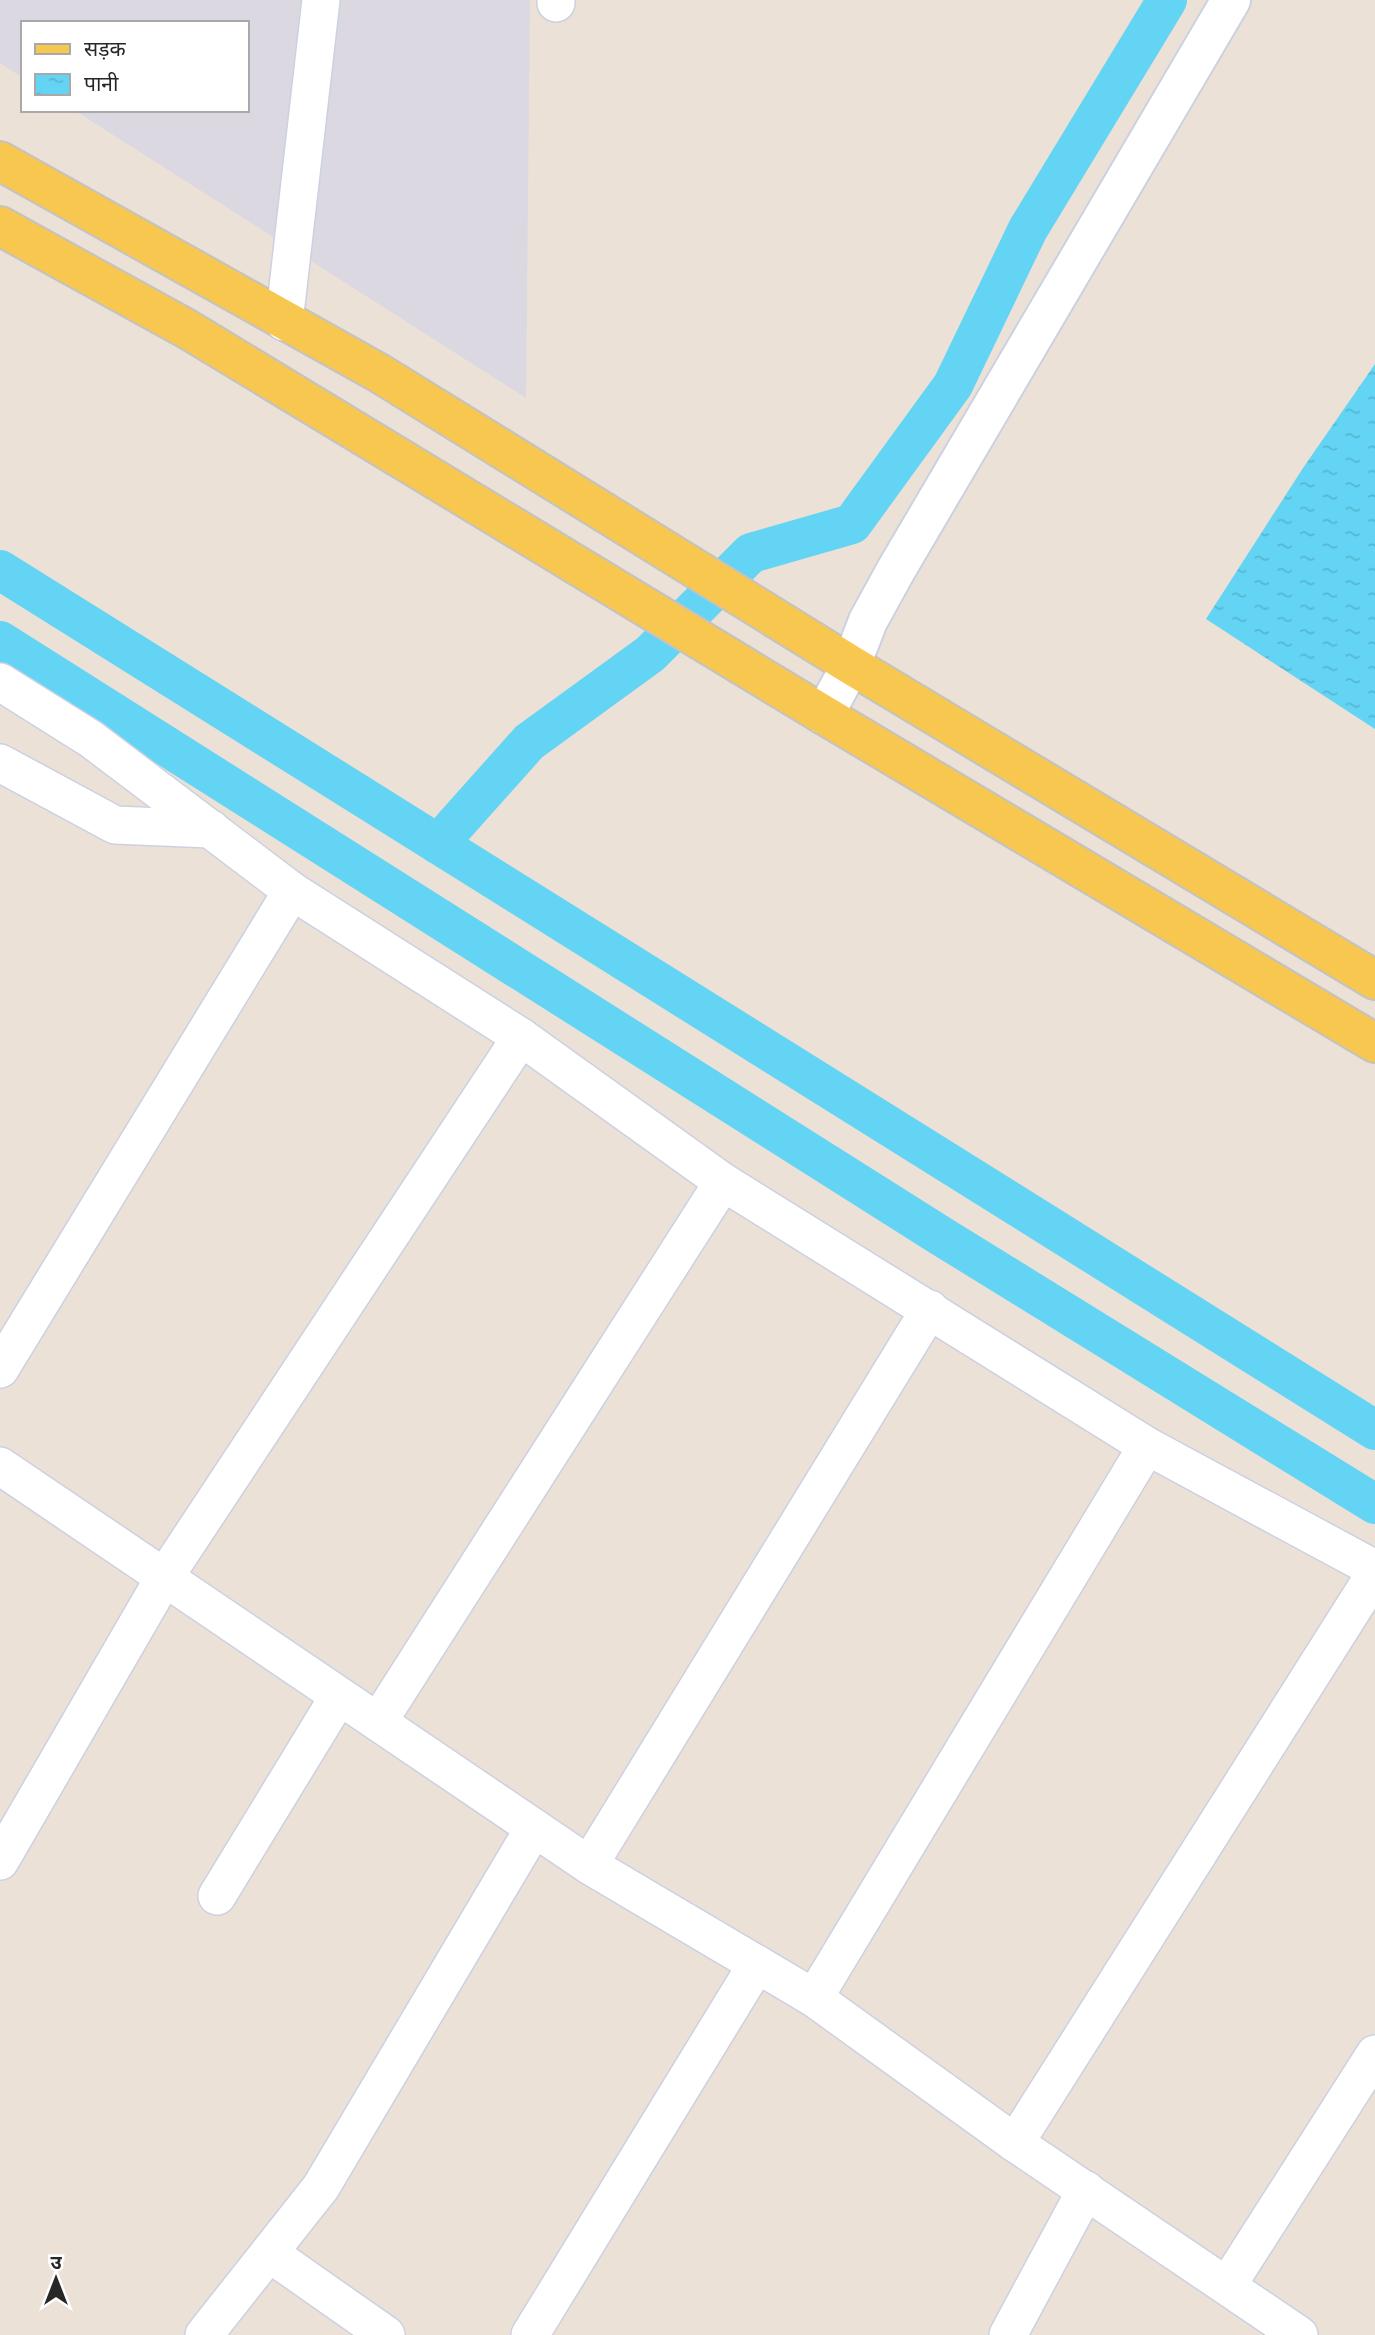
<svg xmlns="http://www.w3.org/2000/svg" width="1375" height="2335" viewBox="0 0 1375 2335" font-family="'Sofia Sans Condensed','Noto Sans Devanagari',sans-serif">
	<style>
		.industrial { fill: #dbd8e2 }
		.water { fill: url(#water-ripples) }
		.lines { fill: none; stroke-linecap: round; stroke-linejoin: round }
		.canal { stroke: #63d4f4; stroke-width: 40 }
		.street-casing { stroke: #ccd1e1; stroke-width: 40 }
		.secondary-casing { stroke: #ccd1e1; stroke-width: 42 }
		.primary-casing { stroke: #c3c3c3; stroke-width: 42 }
		.street { stroke: #fff; stroke-width: 37 }
		.secondary { stroke: #fff; stroke-width: 38 }
		.primary { stroke: #f7c750; stroke-width: 38 }
	</style>
	<defs>
		<pattern id="water-ripples" width="26" height="14" patternUnits="userSpaceOnUse" patternTransform="scale(1.75)"><rect width="26" height="14" fill="#63d4f4"/><path d="M2 4q2-2 4 0t4 0M15 11q2-2 4 0t4 0" fill="none" stroke="#56b6d1"/></pattern>
	</defs>
	<rect width="100%" height="100%" fill="#ebe1d7"/>
	<polygon class="industrial" points="0,0 530,0 526,398 74,110 247,110 247,23 23,23 23,78 0,63"/>
	<polygon class="water" points="1375,364 1375,729 1206,619 1303,468"/>
	<g class="lines">
		<g class="canal">
			<polyline points="0,570 1375,1430"/>
			<polyline points="0,641 941,1236 1375,1504"/>
			<polyline points="438,844 529,742 650,654 751,553 852,524 953,385 1028,229 1167,0"/>
		</g>
		<g class="street-casing">
			<g id="street">
				<polyline points="556,3 556,0"/>
				<polyline points="284,322 321,0"/>
				<polyline points="0,682 91,739 292,891 521,1037 723,1182 1147,1446 1375,1569"/>
				<polyline points="0,763 115,825 211,829"/>
				<polyline points="0,1369 292,891"/>
				<polyline points="0,1466 589,1865 814,1998 1015,2143 1299,2335"/>
				<polyline points="378,1722 723,1182"/>
				<polyline points="0,1861 164,1578 521,1037"/>
				<polyline points="589,1865 930,1309"/>
				<polyline points="217,1896 339,1696"/>
				<polyline points="814,1998 1147,1446"/>
				<polyline points="1015,2143 1375,1574"/>
				<polyline points="269,2253 386,2335"/>
				<polyline points="1227,2286 1375,2054"/>
				<polyline points="204,2335 321,2187 534,1828"/>
				<polyline points="530,2335 757,1964"/>
				<polyline points="1008,2335 1086,2190"/>
			</g>
		</g>
		<g class="secondary-casing">
			<polyline id="secondary" points="824,715 851,665 868,621 896,570 1231,0"/>
		</g>
		<g class="primary-casing">
			<g id="primary">
				<polyline points="0,161 379,373 851,665 1375,980"/>
				<polyline points="0,226 187,329 824,715 1375,1043"/>
			</g>
		</g>
		<use href="#street" class="street"/>
		<use href="#secondary" class="secondary"/>
		<use href="#primary" class="primary"/>
	</g>
	<rect x="21" y="21" width="228" height="91" fill="#ffffff" stroke="#a9a9a9" stroke-width="2"/>
	<rect x="35" y="44" width="35" height="10" fill="#f7c750" stroke="#a9a9a9" stroke-width="2"/>
	<text x="84" y="56" font-size="21" fill="#272727">सड़क</text>
	<rect x="35" y="74" width="35" height="21" fill="url(#water-ripples)" stroke="#a9a9a9" stroke-width="2"/>
	<text x="84" y="91" font-size="21" fill="#272727">पानी</text>
	<g transform="translate(56 2279)" stroke="#ffffff" stroke-width="5" paint-order="stroke">
	<path d="M0-5L12 26L0 18L-12 26Z" fill="#272727"/>
	<text y="-10" font-size="19" font-weight="bold" text-anchor="middle" fill="#272727">उ</text>
	</g>
</svg>
